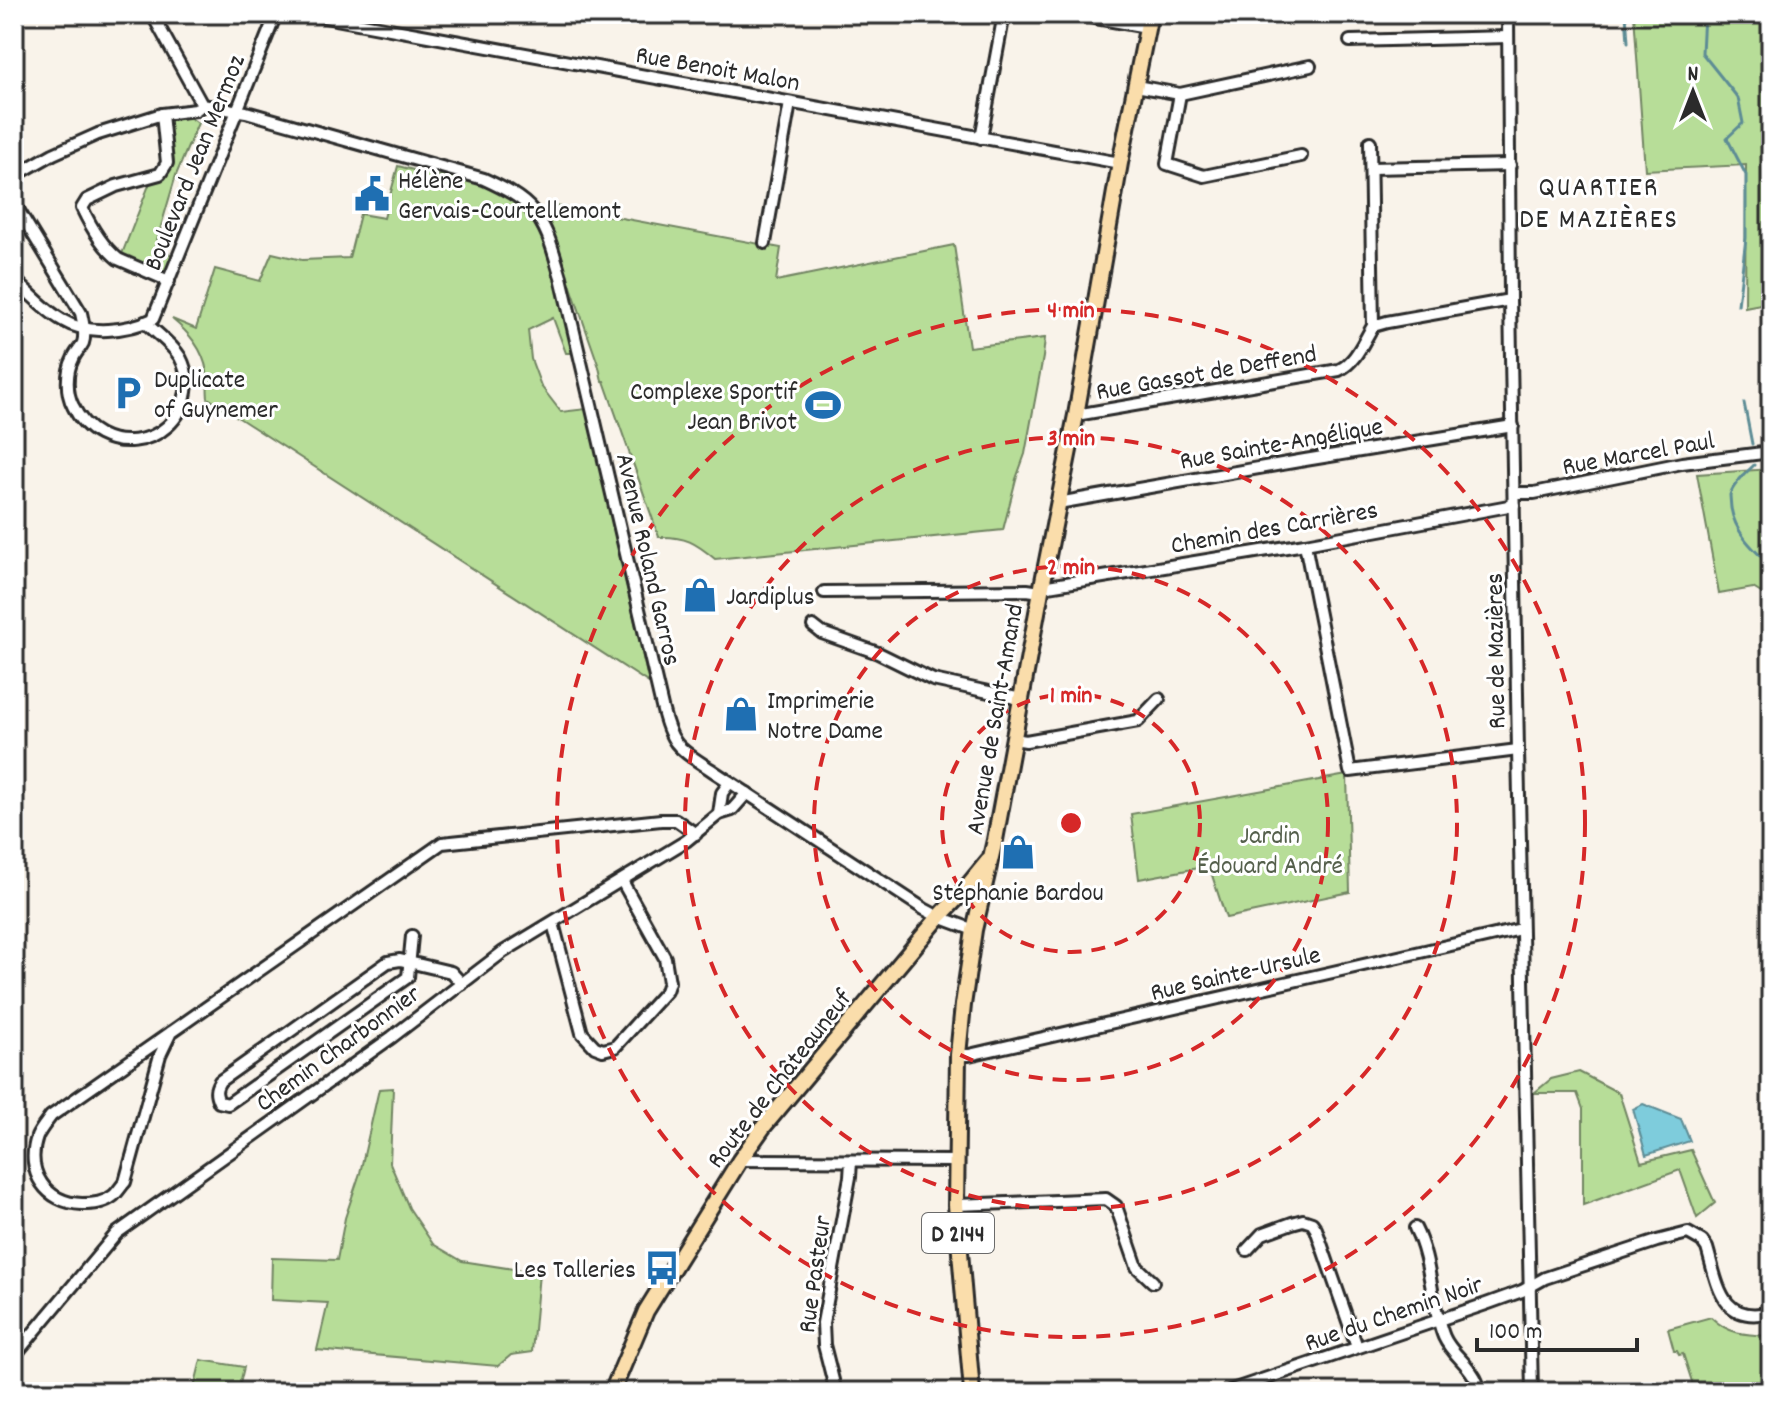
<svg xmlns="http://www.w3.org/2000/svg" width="1785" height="1406" viewBox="0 0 1785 1406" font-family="Dekko,sans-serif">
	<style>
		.green { fill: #b7dd98; stroke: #718462; stroke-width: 2 }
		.water { fill: #7eccdc; stroke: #5d8c95; stroke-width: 2 }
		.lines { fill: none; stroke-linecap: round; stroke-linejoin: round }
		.stream { stroke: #5d8c95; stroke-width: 3 }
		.minor-casing { stroke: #2b2b2b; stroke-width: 16 }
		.major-casing { stroke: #2b2b2b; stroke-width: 20 }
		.minor { stroke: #fff; stroke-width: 10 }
		.major { stroke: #faddab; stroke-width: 14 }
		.ring { fill: none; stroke: #d62828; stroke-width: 4; stroke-dasharray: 14 10 }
		.labels { text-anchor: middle; stroke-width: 6; stroke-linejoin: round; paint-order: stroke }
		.shield { fill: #fff; stroke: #6b6b6b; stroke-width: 2 }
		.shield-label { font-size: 24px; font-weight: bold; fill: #2b2b2b }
		.street-label { font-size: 26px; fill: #2b2b2b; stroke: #fff }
		.poi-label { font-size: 26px; fill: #2b2b2b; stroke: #fff; text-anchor: start }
		.park-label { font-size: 26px; fill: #55604c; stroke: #fff }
		.neighbourhood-label { font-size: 28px; letter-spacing: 2px; fill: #2b2b2b; stroke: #fff }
		.centre { fill: #d62828; stroke: #fff; stroke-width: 4 }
		.ring-label { font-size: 24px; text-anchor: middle; font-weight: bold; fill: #d62828; stroke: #fff; stroke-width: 6; stroke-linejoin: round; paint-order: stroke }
	</style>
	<rect width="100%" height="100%" fill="#f9f3ea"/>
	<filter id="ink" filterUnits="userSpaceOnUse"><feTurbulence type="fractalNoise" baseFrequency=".0125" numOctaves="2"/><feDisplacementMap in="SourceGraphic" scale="16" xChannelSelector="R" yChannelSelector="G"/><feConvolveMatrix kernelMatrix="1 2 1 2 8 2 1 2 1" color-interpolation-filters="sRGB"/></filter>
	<g filter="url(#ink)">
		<g class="green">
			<polygon points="1634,14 1771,14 1771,302 1745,307 1746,165 1645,170"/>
			<polygon points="180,117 189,117 198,123 176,175 155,247 173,255 166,270 162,272 126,259 126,256 122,254 151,180 166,175 171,168 167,123 172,118"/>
			<path d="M398,166l39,10 13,-1 38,12 25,14 21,23 15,27 24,102h-7l-13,-35 -25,12 3,29 10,27 20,26 25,-3 63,274 -441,-285c-1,-9 0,-18 -1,-26 -4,-23 -18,-39 -35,-53l24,10 19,-60 45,12 12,-28 30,7 47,-2 11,-44 24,4z"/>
			<path d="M552,205l229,43 -5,33 178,-36 15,102 76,-9 -2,19 -18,97 -9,25 -13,51 -288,29c-19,-16 -30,-23 -56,-22l-55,-156h-2l-3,-14 -53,-152z"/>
			<polygon points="1771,469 1771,599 1753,588 1719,594 1697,474"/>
			<polygon points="1347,775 1350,892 1226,918 1209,866 1139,879 1131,814"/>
			<polygon points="1579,1072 1619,1093 1641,1162 1691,1150 1715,1203 1697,1218 1680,1170 1583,1205 1583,1109 1577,1093 1534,1093 1551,1079"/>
			<polygon points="393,1088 390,1163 409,1208 433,1244 462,1261 539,1273 532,1352 511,1355 498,1366 317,1350 328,1303 271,1300 272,1258 337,1260 345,1218 360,1173 379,1089"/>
			<path d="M1711,1317c18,18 36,18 60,19v56h-85l8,-4 -11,-34 -4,1 -2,-4h-3l-6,-22z"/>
			<polygon points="201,1360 244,1367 238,1392 193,1392"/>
		</g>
		<polygon class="water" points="1643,1104 1681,1119 1690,1141 1646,1155 1633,1109"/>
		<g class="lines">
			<g class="stream">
				<polyline points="1626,14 1628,42"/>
				<polyline points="1704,14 1702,53 1738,98 1743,123 1727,138 1746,175 1746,238 1738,305"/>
				<polyline points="1744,403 1752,444"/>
				<path d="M1754,465c-8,8 -21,19 -24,30 0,1 1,13 1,13 4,25 23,42 40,58"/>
			</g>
			<g class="minor-casing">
				<g id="minor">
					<path d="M152,14l50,91 44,7 238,67c17,8 37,17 49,32 16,18 21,44 28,66l101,430c10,41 17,41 51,64l211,138 15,8 35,13"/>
					<polyline points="308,14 1120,163"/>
					<polyline points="1073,14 1147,27"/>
					<polyline points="1508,14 1510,300 1518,750 1532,1392"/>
					<polyline points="1350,41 1508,37"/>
					<polyline points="1136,86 1180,94 1310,66"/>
					<polyline points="1180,94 1167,164 1204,176 1301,156"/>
					<path d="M162,114l5,49 -7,11 -44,12 -29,14 -5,8c8,17 21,39 36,51l51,22"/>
					<polyline points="981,138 1004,14"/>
					<polyline points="1370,142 1373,326"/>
					<polyline points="1371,168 1510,165"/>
					<polyline points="14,176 53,154 98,134 162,114 196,110 202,105"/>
					<path d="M14,203l67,110c2,9 5,21 2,30 -3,6 -8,10 -10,16 -7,13 -7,34 0,47 25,53 103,44 113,-14 2,-12 0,-24 -6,-35 -9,-14 -23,-23 -35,-35"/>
					<polyline points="765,243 790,103"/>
					<path d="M14,279c15,13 30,31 48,41 26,16 65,11 91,-1l123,-305"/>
					<path d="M1076,415l263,-45c17,-8 24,-28 34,-44l14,-4 123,-22"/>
					<polyline points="1514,493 1534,493 1682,463 1771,452"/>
					<polyline points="1058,503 1305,460 1513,426"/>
					<polyline points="1305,544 1350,771 1518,750"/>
					<polyline points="1042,587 1305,544 1514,505"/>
					<polyline points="824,592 1027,590 1041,592"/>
					<polyline points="813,626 822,633 878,653 933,680 1021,699"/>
					<polyline points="1014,739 1026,741 1138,721 1159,699"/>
					<polyline points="719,814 722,793 730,782"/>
					<polyline points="553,923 582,1033 595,1047 603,1050 615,1047 666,991 669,982 665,958 622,881"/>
					<path d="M412,936l-4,41 -180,127 -9,-2c-4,-9 -4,-13 1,-21l168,-119 12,-2 51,12 11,12"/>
					<path d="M171,1032l-11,23 -35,127c-4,4 -7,10 -12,14 -9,7 -19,8 -31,8 -36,-1 -57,-32 -45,-67 3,-7 9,-14 14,-21l391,-273 219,-23h15l20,14"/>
					<polyline points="958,1055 969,1055 1521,929"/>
					<polyline points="740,1160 957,1161"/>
					<polyline points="956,1205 1106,1199 1116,1206 1137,1267 1153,1282"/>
					<path d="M1415,1228c17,33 15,74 29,109 8,18 26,27 33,45l-4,10"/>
					<polyline points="1247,1250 1262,1234 1292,1223 1303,1220 1312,1223 1316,1229 1357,1347"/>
					<polyline points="14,1356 117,1233 392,1037 503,952 686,841 719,814 732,810 747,793"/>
					<polyline points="836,1392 824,1345 823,1323 850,1177 851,1161"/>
					<path d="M1226,1392l260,-88 36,-13 23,-13 112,-37 31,-8 14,8 5,7c11,37 14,77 64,64"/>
				</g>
			</g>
			<g class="major-casing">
				<g id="major">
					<polyline points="612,1392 646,1311 740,1160 764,1126 939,917 961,894 988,861"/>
					<polyline points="972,1392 956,1205 958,1055 963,1005 974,930 995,840 1041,591 1076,415 1120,163 1150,14"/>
				</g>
			</g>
			<use href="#minor" class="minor"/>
			<use href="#major" class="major"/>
		</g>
	</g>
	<g class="ring">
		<circle cx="1071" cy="823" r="129"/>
		<circle cx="1071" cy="823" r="257"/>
		<circle cx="1071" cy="823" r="386"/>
		<circle cx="1071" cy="823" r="514"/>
	</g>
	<defs>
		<g id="civic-bare" transform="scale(2.76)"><path d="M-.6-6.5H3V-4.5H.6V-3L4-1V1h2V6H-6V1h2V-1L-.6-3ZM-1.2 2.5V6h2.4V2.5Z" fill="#1f6fb2" stroke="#fff" stroke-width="2.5" paint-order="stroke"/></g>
		<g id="parking-bare" transform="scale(2.76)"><path d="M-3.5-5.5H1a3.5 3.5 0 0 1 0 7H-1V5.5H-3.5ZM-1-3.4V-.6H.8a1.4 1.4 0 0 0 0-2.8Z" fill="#1f6fb2" stroke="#fff" stroke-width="2.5" paint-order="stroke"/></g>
		<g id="stadium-bare" transform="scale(2.76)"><path d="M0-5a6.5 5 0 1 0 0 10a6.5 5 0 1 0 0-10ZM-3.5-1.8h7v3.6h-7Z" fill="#1f6fb2" stroke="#fff" stroke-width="2.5" paint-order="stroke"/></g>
		<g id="shop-bare" transform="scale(2.76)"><path d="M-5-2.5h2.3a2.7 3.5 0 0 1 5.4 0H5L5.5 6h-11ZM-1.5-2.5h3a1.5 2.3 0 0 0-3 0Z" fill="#1f6fb2" stroke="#fff" stroke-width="2.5" paint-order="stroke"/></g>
		<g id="bus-bare" transform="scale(2.76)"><path d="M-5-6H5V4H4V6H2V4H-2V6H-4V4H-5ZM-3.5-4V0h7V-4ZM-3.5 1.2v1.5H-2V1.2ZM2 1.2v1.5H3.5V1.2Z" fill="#1f6fb2" stroke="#fff" stroke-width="2.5" paint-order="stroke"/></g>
	</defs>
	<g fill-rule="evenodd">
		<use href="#civic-bare" x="372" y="194"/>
		<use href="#parking-bare" x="128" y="393"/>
		<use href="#stadium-bare" x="823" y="405"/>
		<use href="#shop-bare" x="700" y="595"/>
		<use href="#shop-bare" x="741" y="714"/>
		<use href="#shop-bare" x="1018" y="852"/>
		<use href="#bus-bare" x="662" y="1268"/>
	</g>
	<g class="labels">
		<rect class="shield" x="922" y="1213" width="72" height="40" rx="6"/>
		<g class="shield-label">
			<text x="958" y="1241">D 2144</text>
		</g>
		<g class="street-label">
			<text transform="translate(718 67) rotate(10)" y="9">Rue Benoit Malon</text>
			<text transform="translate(193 162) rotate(-68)" y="9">Boulevard Jean Mermoz</text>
			<text transform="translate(1206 371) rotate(-10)" y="9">Rue Gassot de Deffend</text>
			<text transform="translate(1281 442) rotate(-10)" y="9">Rue Sainte-Angélique</text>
			<text transform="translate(1638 452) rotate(-10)" y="9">Rue Marcel Paul</text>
			<text transform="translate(1274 526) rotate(-10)" y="9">Chemin des Carrières</text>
			<text transform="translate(650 559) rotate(77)" y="9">Avenue Roland Garros</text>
			<text transform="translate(1494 651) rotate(-91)" y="9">Rue de Mazières</text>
			<text transform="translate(993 719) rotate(-80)" y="9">Avenue de Saint-Amand</text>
			<text transform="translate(1235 972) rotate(-13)" y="9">Rue Sainte-Ursule</text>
			<text transform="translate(337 1047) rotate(-36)" y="9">Chemin Charbonnier</text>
			<text transform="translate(778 1078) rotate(-52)" y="9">Route de Châteauneuf</text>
			<text transform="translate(813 1274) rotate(-82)" y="9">Rue Pasteur</text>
			<text transform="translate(1393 1312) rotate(-19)" y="9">Rue du Chemin Noir</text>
		</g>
		<g class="poi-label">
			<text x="398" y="188">Hélène<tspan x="398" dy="30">Gervais-Courtellemont</tspan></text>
			<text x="154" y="387">Duplicate<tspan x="154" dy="30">of Guynemer</tspan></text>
			<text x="797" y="399" text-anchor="end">Complexe Sportif<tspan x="797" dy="30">Jean Brivot</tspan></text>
			<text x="726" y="604">Jardiplus</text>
			<text x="767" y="708">Imprimerie<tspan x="767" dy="30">Notre Dame</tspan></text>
			<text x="1018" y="900" text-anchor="middle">Stéphanie Bardou</text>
			<text x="636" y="1277" text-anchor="end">Les Talleries</text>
		</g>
		<g class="park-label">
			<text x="1270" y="843">Jardin<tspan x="1270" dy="30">Édouard André</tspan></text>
		</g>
		<g class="neighbourhood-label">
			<text x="1599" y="195">QUARTIER<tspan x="1599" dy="32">DE MAZIÈRES</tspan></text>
		</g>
	</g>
	<circle cx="1071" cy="823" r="12" class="centre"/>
	<g class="ring-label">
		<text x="1071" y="317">4 min</text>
		<text x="1071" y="445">3 min</text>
		<text x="1071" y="574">2 min</text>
		<text x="1071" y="702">1 min</text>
	</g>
	<rect width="1785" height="1406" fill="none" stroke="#fff" stroke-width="48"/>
	<rect x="24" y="24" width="1737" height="1358" fill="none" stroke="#2b2b2b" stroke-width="3" filter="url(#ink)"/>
	<g transform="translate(1693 92)" stroke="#ffffff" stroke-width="6" paint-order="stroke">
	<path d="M0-6L14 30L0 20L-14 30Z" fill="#2b2b2b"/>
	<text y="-12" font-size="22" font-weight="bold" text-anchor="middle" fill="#2b2b2b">N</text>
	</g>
	<path d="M1477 1338v12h160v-12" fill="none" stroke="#2b2b2b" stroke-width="4"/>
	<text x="1489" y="1338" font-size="24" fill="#2b2b2b" stroke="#ffffff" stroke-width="6" paint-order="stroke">100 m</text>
</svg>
